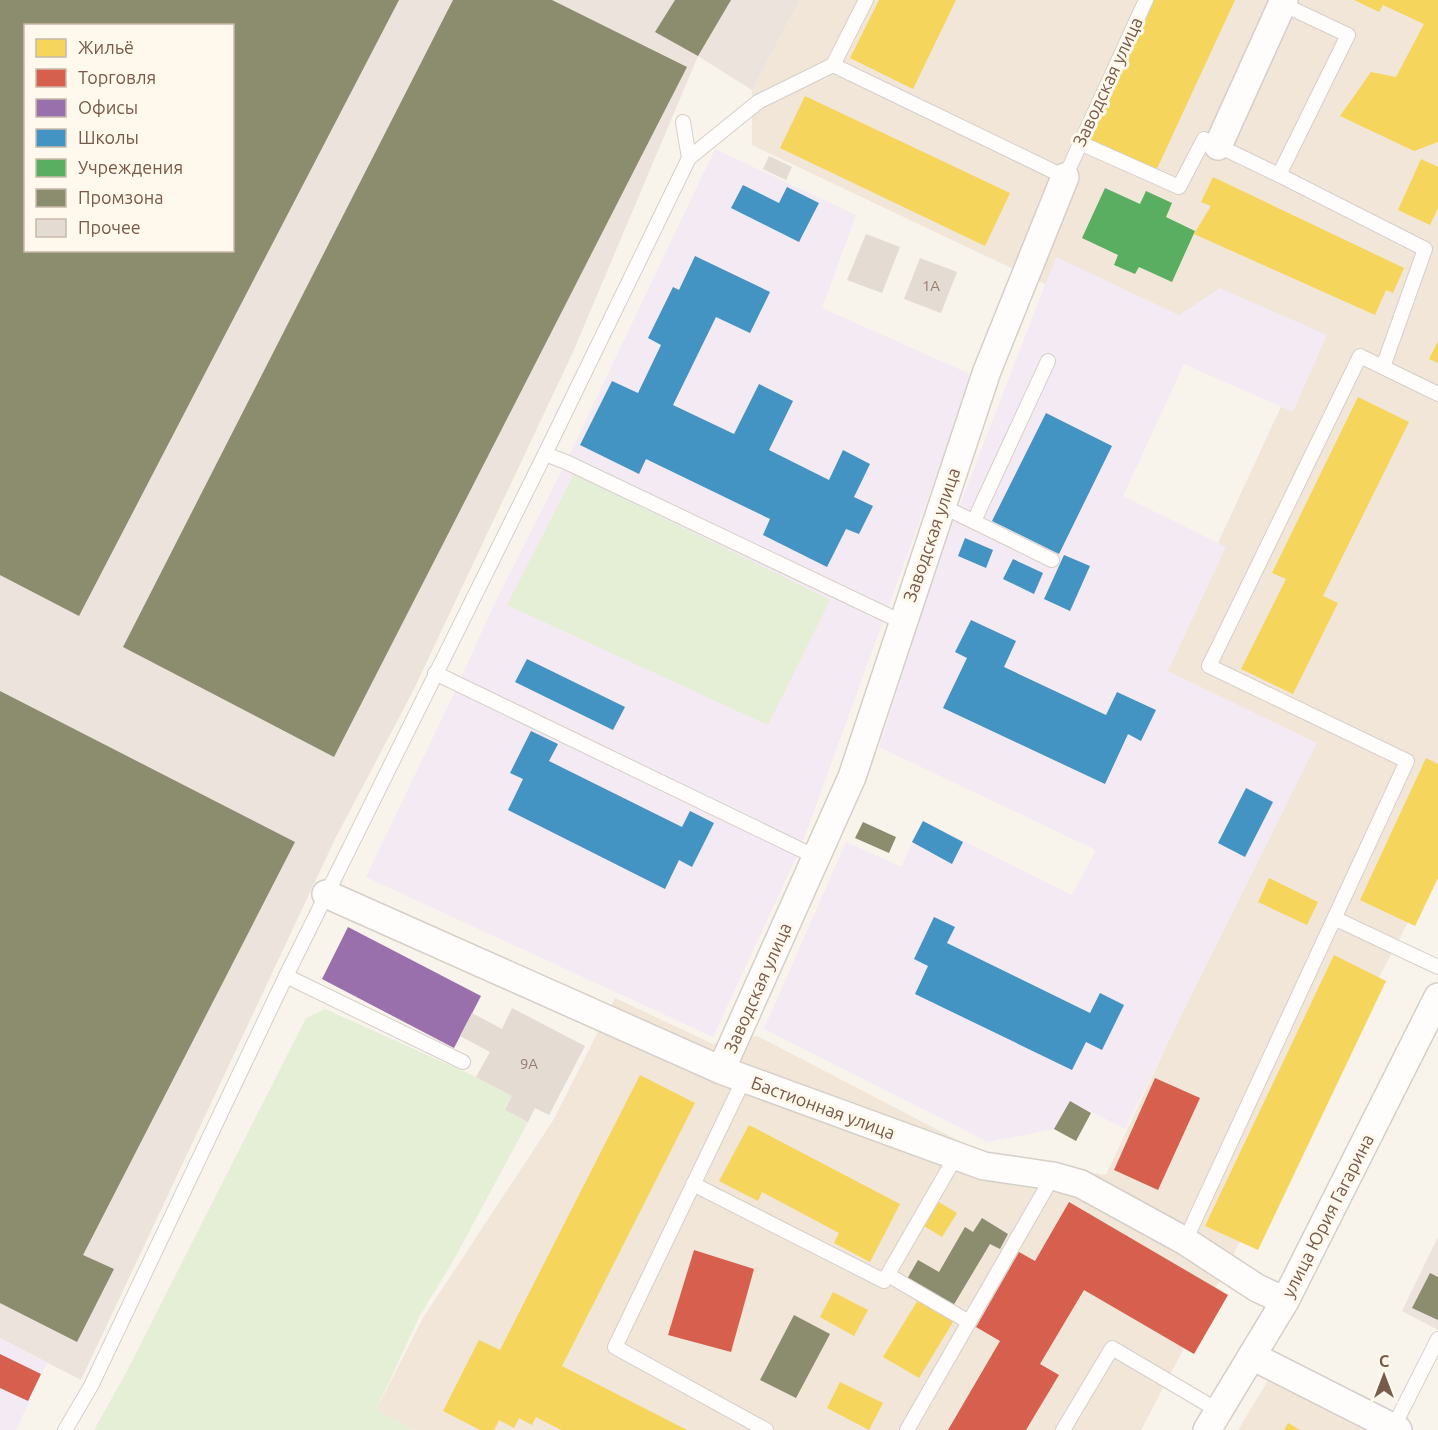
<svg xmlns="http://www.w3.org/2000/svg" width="1438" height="1430" viewBox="0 0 1438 1430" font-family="Ubuntu,sans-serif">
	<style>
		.residential { fill: #f1e6d8 }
		.industrial { fill: #ebe3dc; fill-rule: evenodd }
		.education { fill: #f4eaf3 }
		.green { fill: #e4efd6 }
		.homes { fill: #f6d55c }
		.shops { fill: #d6604d }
		.offices { fill: #9970ab }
		.schools { fill: #4393c3 }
		.public { fill: #5aae61 }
		.industry { fill: #8c8c6e; fill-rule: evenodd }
		.building { fill: #e4dbd3 }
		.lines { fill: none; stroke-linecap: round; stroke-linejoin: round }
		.service-casing { stroke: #d6cfc8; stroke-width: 16 }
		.minor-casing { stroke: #d6cfc8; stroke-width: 30 }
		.service { stroke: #fefdfc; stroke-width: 14 }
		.minor { stroke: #fefdfc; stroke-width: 27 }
		.labels { text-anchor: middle; stroke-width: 6; stroke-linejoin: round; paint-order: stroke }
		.number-label { font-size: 15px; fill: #947c6e }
		.street-label { font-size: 18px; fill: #775a4a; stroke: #fff8ec }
	</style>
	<rect width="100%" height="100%" fill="#f8f3eb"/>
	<g class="residential">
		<polygon points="800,0 1438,0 1438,865 1141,1430 414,1430 376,1410 423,1318 554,1119 615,998 713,1044 757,1036 986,1155 1106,1175 1305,750 1157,675 1285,398 752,145 752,90"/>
		<polygon points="1269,1379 1368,1430 1238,1430"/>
	</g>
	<g class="industrial">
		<path d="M0,0h800l-48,90 -54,-34 -125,296 -161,341 -77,146 -254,541 -81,-42zM26,26h206v224h-206z"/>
		<polygon points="1438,1237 1438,1330 1402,1311"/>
	</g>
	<g class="education">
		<polygon points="715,149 856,215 822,308 970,374 941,462 800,849 713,1037 366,877 459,683 493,607 566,462"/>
		<polygon points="1056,257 1179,315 1220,288 1327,335 1293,412 1184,364 1123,496 1226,547 1168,671 1317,743 1125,1129 1070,1101 1054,1129 988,1142 764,1029 846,842 901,867 923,821 1072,895 1096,850 879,747 939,559"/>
		<polygon points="0,1338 47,1363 16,1430 0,1430"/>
	</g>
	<g class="green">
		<polygon points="574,474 830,600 768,725 507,605"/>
		<polygon points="325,1009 476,1077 512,1096 505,1110 528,1122 452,1263 419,1317 376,1410 414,1430 94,1430 127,1371 306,1018"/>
	</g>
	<g class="homes">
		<polygon points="879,0 956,0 913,89 850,58"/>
		<polygon points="1152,0 1235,0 1155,173 1087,142"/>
		<polygon points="1354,0 1438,0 1438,142 1414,151 1340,116 1371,72 1396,77 1424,24 1383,5 1379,12"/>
		<polygon points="805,96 1010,193 985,246 780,148"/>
		<polygon points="1421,159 1438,167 1438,208 1430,225 1398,210"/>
		<polygon points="1213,177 1404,268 1393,293 1386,290 1375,315 1194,234 1211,206 1201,202"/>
		<polygon points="1438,341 1438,363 1429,359"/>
		<polygon points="1358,397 1409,422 1323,596 1338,603 1293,694 1241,669 1286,579 1272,573"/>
		<polygon points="1426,758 1438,764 1438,878 1415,926 1360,900"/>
		<polygon points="1269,878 1318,902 1307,925 1258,902"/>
		<polygon points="1334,955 1386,981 1258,1250 1205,1226"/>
		<polygon points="640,1075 695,1103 562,1366 687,1430 561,1430 536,1417 532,1425 519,1418 514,1428 499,1420 494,1430 480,1430 443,1411 479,1340 500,1350"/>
		<polygon points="749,1125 900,1204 870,1262 834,1243 839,1233 762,1192 758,1201 719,1181"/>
		<polygon points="939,1202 957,1213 942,1237 924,1226"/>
		<polygon points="833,1292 868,1310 854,1336 820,1317"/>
		<polygon points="918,1300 953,1322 919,1378 883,1357"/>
		<polygon points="840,1382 883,1403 869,1430 827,1408"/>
		<polygon points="1288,1423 1300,1430 1284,1430"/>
	</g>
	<g class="shops">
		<polygon points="1155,1078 1200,1098 1158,1190 1114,1170"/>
		<polygon points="1069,1202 1228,1295 1194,1354 1084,1290 1040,1364 1059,1375 1026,1430 948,1430 1000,1341 976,1327 1019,1252 1035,1261"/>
		<polygon points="694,1250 754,1269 731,1352 668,1335"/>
		<polygon points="0,1354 41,1374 28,1401 0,1388"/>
	</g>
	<polygon class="offices" points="348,927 481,996 454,1048 322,979"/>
	<g class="schools">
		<polygon points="743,185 779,203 787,187 819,203 799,242 731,208"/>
		<polygon points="695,256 770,292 750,333 716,317 673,405 734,434 759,384 793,401 769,450 829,480 843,450 870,464 854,497 873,506 859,534 846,529 827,567 763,535 770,519 646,459 639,474 580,445 612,381 638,393 661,345 648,338 673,287 679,290"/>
		<polygon points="1046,413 1112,446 1059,554 992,521"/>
		<polygon points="965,538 993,550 986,568 958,556"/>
		<polygon points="1064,555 1090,566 1070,611 1044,599"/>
		<polygon points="1013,559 1043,573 1034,594 1003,579"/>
		<polygon points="971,620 1016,641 1004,667 1106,715 1117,692 1156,710 1141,741 1128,734 1105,784 943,708 967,658 955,652"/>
		<polygon points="527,659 625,707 613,730 515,682"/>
		<polygon points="531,731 558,744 549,761 682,827 690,811 714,823 692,867 679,860 665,889 508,810 523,779 510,773"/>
		<polygon points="1246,788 1273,802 1245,857 1218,843"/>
		<polygon points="923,821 963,842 952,864 912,842"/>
		<polygon points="934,917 955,927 947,943 1090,1013 1100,993 1124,1005 1102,1050 1086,1042 1072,1070 915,994 928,966 914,959"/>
	</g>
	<polygon class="public" points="1105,188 1140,204 1146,191 1172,203 1166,217 1195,231 1172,282 1139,267 1135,274 1114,265 1118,255 1082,238"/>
	<g class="industry">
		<path d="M0,0h399l-320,616 -79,-41zM26,26h206v224h-206z"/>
		<polygon points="453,0 552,0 687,67 334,757 123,647"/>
		<polygon points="675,0 731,0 698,56 655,32"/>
		<polygon points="0,691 295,842 83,1255 114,1269 77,1342 0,1303"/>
		<polygon points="863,822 896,837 889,853 855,838"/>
		<polygon points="1070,1101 1091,1113 1076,1141 1054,1129"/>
		<polygon points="982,1218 1008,1234 1000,1249 990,1244 953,1306 907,1279 918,1260 939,1272 965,1227 973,1232"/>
		<polygon points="1430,1273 1438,1277 1438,1320 1412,1308"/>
		<polygon points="794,1315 830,1334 796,1398 760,1380"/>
	</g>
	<g class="building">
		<polygon points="769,156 792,167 786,180 763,169"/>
		<polygon points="866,234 900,247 882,293 847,280"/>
		<polygon points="920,258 957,272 941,313 904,299"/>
		<polygon points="512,1008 585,1046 549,1115 535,1108 528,1122 505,1110 512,1096 476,1077 490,1052 460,1036 472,1013 502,1029"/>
	</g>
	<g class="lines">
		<g class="service-casing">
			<g id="service">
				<polyline points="833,65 1065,177 1146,0"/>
				<polyline points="683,122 689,158"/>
				<polyline points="1080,143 1179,187 1204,139 1279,175 1425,249 1383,367"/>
				<polyline points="1279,175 1348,35 1282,4"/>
				<polyline points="545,454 566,462 902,622"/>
				<polyline points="942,506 1052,560"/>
				<polyline points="974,521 1048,361"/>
				<polyline points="435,673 816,857"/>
				<polyline points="1336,919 1438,967"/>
				<polyline points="286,976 463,1062"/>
				<polyline points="744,1079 615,1347 766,1430"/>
				<polyline points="693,1184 884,1281 956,1156"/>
				<polyline points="1185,1241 1407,761 1209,666 1360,356 1438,394"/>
				<polyline points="888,1275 969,1322"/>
				<polyline points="65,1430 91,1386 286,976 545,454 689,158 758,102 833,65 866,0"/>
				<polyline points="907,1430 1053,1176"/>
				<polyline points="1063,1430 1112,1348 1219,1411"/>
				<polyline points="1392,1430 1438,1339"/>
			</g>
		</g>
		<g class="minor-casing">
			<g id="minor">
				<polyline points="1218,146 1284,0"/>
				<polyline points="326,894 721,1070 984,1166 1053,1176 1081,1184 1185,1241 1257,1288 1285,1301"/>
				<polyline points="721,1070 852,777 987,371 1065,177"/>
				<polyline points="1252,1356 1398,1430"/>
				<polyline points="1207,1430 1285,1301 1438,997"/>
			</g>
		</g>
		<use href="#service" class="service"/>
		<use href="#minor" class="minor"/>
	</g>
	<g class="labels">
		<g class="number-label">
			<text x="931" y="291">1А</text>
			<text x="529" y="1069">9А</text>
		</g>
		<g class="street-label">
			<text transform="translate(1108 82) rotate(-65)" y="6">Заводская улица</text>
			<text transform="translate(932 535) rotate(-71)" y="6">Заводская улица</text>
			<text transform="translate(758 988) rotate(-66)" y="6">Заводская улица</text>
			<text transform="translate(823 1108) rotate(20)" y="6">Бастионная улица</text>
			<text transform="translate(1328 1216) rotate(-63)" y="6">улица Юрия Гагарина</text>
		</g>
	</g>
	<rect x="24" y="24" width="210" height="228" fill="#fff8ec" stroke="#c9b9ab" stroke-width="1.5"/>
	<rect x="36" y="39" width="30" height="18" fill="#f6d55c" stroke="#c9b9ab" stroke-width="1.5"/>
	<text x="78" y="54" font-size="18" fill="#775a4a">Жильё</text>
	<rect x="36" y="69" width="30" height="18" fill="#d6604d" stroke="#c9b9ab" stroke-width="1.5"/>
	<text x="78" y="84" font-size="18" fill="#775a4a">Торговля</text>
	<rect x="36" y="99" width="30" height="18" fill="#9970ab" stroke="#c9b9ab" stroke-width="1.5"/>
	<text x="78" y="114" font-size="18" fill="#775a4a">Офисы</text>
	<rect x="36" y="129" width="30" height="18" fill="#4393c3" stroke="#c9b9ab" stroke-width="1.5"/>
	<text x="78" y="144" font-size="18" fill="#775a4a">Школы</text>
	<rect x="36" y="159" width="30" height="18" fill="#5aae61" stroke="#c9b9ab" stroke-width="1.5"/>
	<text x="78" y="174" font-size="18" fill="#775a4a">Учреждения</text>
	<rect x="36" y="189" width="30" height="18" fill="#8c8c6e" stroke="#c9b9ab" stroke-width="1.5"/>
	<text x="78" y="204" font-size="18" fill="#775a4a">Промзона</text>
	<rect x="36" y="219" width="30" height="18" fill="#e4dbd3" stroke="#c9b9ab" stroke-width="1.5"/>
	<text x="78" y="234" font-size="18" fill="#775a4a">Прочее</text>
	<g transform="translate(1384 1376)" stroke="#fff8ec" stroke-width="4.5" paint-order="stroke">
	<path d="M0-4.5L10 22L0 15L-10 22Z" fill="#775a4a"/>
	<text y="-9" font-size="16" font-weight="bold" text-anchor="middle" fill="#775a4a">С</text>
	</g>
</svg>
